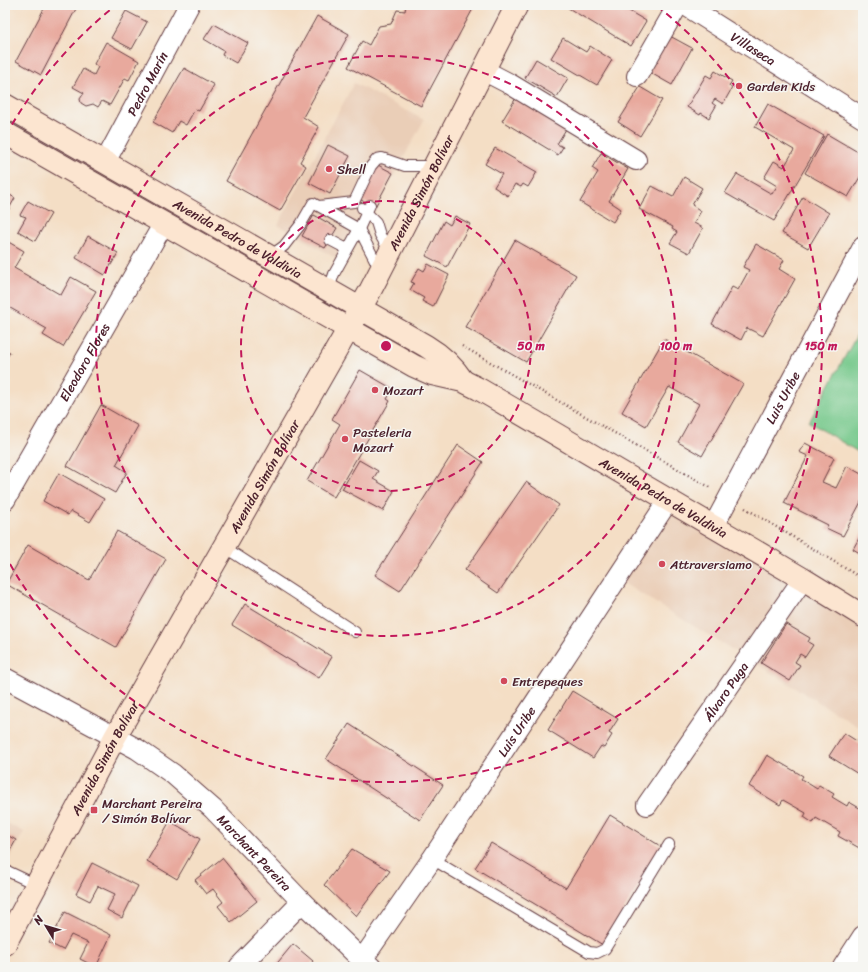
<svg xmlns="http://www.w3.org/2000/svg" width="868" height="972" viewBox="0 0 868 972" font-family="Sriracha,sans-serif">
	<style>
		.built { fill: #eaceb7 }
		.green { fill: #75c88a; stroke: #60745a }
		.building { fill: #e8a99d }
		.lines { fill: none; stroke-linecap: round; stroke-linejoin: round }
		.lane-casing { stroke: #643c42; stroke-width: 12 }
		.street-casing { stroke: #643c42; stroke-width: 22 }
		.secondary-casing { stroke: #643c42; stroke-width: 24 }
		.path { stroke: #643c42; stroke-width: 2.5; stroke-dasharray: 1 3; stroke-linecap: butt }
		.lane { stroke: #fff; stroke-width: 10 }
		.street { stroke: #fff; stroke-width: 20 }
		.secondary { stroke: #fce5d0; stroke-width: 22 }
		.ring { fill: none; stroke: #c2185b; stroke-width: 2; stroke-dasharray: 7 5 }
		.poi-dot { fill: #d1495b; stroke: #f6f6f2; stroke-width: 1.5 }
		.labels { text-anchor: middle; stroke-width: 3; stroke-linejoin: round; paint-order: stroke }
		.street-label { font-size: 13px; fill: #4a1f2b; stroke: #f6f6f2 }
		.poi-label { font-size: 13px; fill: #4a1f2b; stroke: #f6f6f2; text-anchor: start }
		.centre { fill: #c2185b; stroke: #f6f6f2; stroke-width: 2 }
		.ring-label { font-size: 12px; text-anchor: middle; font-weight: bold; fill: #c2185b; stroke: #f6f6f2; stroke-width: 3; stroke-linejoin: round; paint-order: stroke }
	</style>
	<rect width="100%" height="100%" fill="#f6f6f2"/>
	<filter id="ink" filterUnits="userSpaceOnUse"><feTurbulence type="fractalNoise" baseFrequency=".025" numOctaves="2"/><feDisplacementMap in="SourceGraphic" scale="8" xChannelSelector="R" yChannelSelector="G"/><feConvolveMatrix kernelMatrix="1 2 1 2 8 2 1 2 1" color-interpolation-filters="sRGB"/></filter>
	<filter id="wash" filterUnits="userSpaceOnUse"><feTurbulence type="fractalNoise" baseFrequency=".012" numOctaves="4" result="noise"/><feDisplacementMap in="SourceGraphic" scale="16" xChannelSelector="R" yChannelSelector="G"/><feGaussianBlur stdDeviation="0.9" result="paint"/><feColorMatrix in="noise" values="0 0 0 0 0 0 0 0 0 0 0 0 0 0 0 0 0 1.4 0 .05"/><feComposite in="paint" operator="in"/></filter>
	<g filter="url(#wash)">
		<rect width="100%" height="100%" fill="#f4dec5"/>
		<g class="built">
			<polygon points="354,83 424,120 346,264 278,225"/>
			<polygon points="667,499 863,616 863,729 615,578"/>
			<polygon points="5,822 24,832 5,866"/>
		</g>
		<polygon class="green" points="863,324 863,455 809,422"/>
		<g id="blocks">
			<g class="building">
				<polygon points="46,5 78,5 41,75 16,61"/>
				<polygon points="406,5 475,5 421,106 348,67 362,41 369,45 379,26 391,24 397,10 405,11"/>
				<polygon points="565,5 619,5 646,21 631,46 565,6"/>
				<polygon points="126,11 147,22 132,49 111,38"/>
				<polygon points="317,16 349,34 303,117 319,127 300,162 306,166 280,211 226,181"/>
				<polygon points="214,24 248,43 236,63 222,55 224,51 204,39"/>
				<polygon points="668,35 692,48 672,85 649,72"/>
				<polygon points="563,38 586,52 590,46 612,60 597,85 551,58"/>
				<polygon points="106,42 139,61 129,80 125,78 110,105 102,101 98,107 93,104 86,106 81,103 80,99 84,93 73,87 83,69 94,75 98,67 94,64"/>
				<polygon points="536,59 568,78 557,97 525,78"/>
				<polygon points="184,68 214,85 199,111 195,109 186,125 179,121 172,133 153,122"/>
				<polygon points="715,71 732,81 729,86 732,88 723,104 715,99 712,103 716,106 709,118 701,113 700,115 687,107 706,75 711,78"/>
				<polygon points="640,87 662,100 640,136 618,122"/>
				<polygon points="516,98 566,129 557,144 563,147 558,155 502,121"/>
				<polygon points="768,104 824,136 774,221 725,193 737,174 772,194 777,186 764,178 774,161 784,167 794,150 755,127"/>
				<polygon points="827,134 863,155 863,172 848,197 805,173"/>
				<polygon points="328,145 350,156 330,194 309,183"/>
				<polygon points="495,148 537,172 528,187 523,184 521,187 515,184 508,196 494,187 502,174 485,164"/>
				<polygon points="601,153 628,169 609,201 621,209 613,222 580,202 598,172 592,168"/>
				<polygon points="376,164 393,173 375,207 357,198"/>
				<polygon points="684,177 702,188 692,205 701,211 694,223 703,228 689,253 670,243 677,232 672,229 673,227 639,209 652,186 673,197"/>
				<polygon points="5,192 15,198 5,216"/>
				<polygon points="803,197 829,213 808,248 782,233"/>
				<polygon points="28,201 51,214 35,241 18,231 26,217 20,215"/>
				<polygon points="314,215 337,228 325,248 302,236"/>
				<polygon points="455,216 470,224 447,267 426,256 444,221 450,225"/>
				<polygon points="88,236 118,253 105,275 76,258"/>
				<polygon points="5,240 24,251 14,268 61,295 71,277 96,291 63,347 43,335 47,329 5,305"/>
				<polygon points="515,240 576,275 526,362 465,327"/>
				<polygon points="756,244 784,260 779,269 795,279 763,336 747,328 741,340 712,324 732,287 738,290 749,270 743,267"/>
				<polygon points="428,264 449,275 433,307 422,301 424,298 410,290 414,283 411,282 419,268 424,271"/>
				<polygon points="664,339 743,384 702,456 678,442 699,404 669,387 646,426 622,412"/>
				<polygon points="5,350 10,352 5,361"/>
				<polygon points="360,370 393,389 387,399 390,401 334,497 307,481 340,424 332,419"/>
				<polygon points="101,405 138,426 116,465 127,472 115,493 67,466"/>
				<polygon points="805,443 834,458 822,482 836,488 847,466 863,475 863,498 843,536 826,528 828,525 784,503 808,456 799,452"/>
				<polygon points="458,445 483,462 400,591 375,575"/>
				<polygon points="359,460 378,471 373,479 394,491 383,511 342,489"/>
				<polygon points="59,473 104,499 90,522 71,511 68,515 43,501"/>
				<polygon points="526,482 559,505 498,593 465,570"/>
				<polygon points="117,531 166,559 116,647 6,584 28,545 89,580"/>
				<polygon points="863,531 863,555 853,549"/>
				<polygon points="245,604 332,657 319,678 232,625"/>
				<polygon points="786,624 810,638 808,642 813,645 805,657 800,654 795,662 800,665 790,681 761,663"/>
				<polygon points="572,691 618,719 609,733 612,735 604,748 601,746 593,758 548,730"/>
				<polygon points="349,724 443,785 420,820 326,759"/>
				<polygon points="844,733 863,745 863,777 829,756"/>
				<polygon points="767,755 803,776 801,779 817,789 819,785 834,794 832,797 847,806 849,802 863,810 863,850 838,836 840,832 816,818 813,823 804,817 806,813 783,800 780,805 749,786"/>
				<polygon points="610,815 662,847 603,945 475,868 491,843 566,888"/>
				<polygon points="170,821 200,839 177,879 147,861"/>
				<polygon points="5,834 16,840 5,860"/>
				<polygon points="352,849 390,871 356,916 324,885"/>
				<polygon points="222,858 257,901 231,922 218,906 223,902 213,889 206,894 195,880"/>
				<polygon points="92,863 138,886 122,918 107,910 115,894 98,886 90,901 76,894"/>
				<polygon points="65,912 111,935 96,967 80,959 88,943 71,935 63,950 49,943"/>
				<polygon points="293,944 313,961 309,967 274,967"/>
			</g>
		</g>
	</g>
	<g filter="url(#ink)">
		<use href="#blocks" fill-opacity="0" stroke="#643c42" stroke-width="1"/>
		<g class="lines">
			<g class="lane-casing">
				<g id="lane">
					<polyline points="319,206 354,202 371,166 377,159 382,158 405,166 434,166"/>
					<polyline points="362,208 376,222 380,235 390,252"/>
					<polyline points="330,240 347,249"/>
					<polyline points="270,256 284,246 301,224 313,203 359,229 380,270"/>
					<polyline points="329,289 334,274 359,229 370,205"/>
					<polyline points="224,547 355,632"/>
					<polyline points="432,859 589,952 597,953 605,949 669,844"/>
					<polyline points="5,870 37,885"/>
				</g>
			</g>
			<g class="street-casing">
				<g id="street">
					<path id="s1" d="M685,5l178,113"/>
					<polyline points="483,70 510,84 636,160"/>
					<polyline points="637,76 678,5"/>
					<path id="s2" d="M105,162l84,-157"/>
					<path id="s3" d="M5,500l159,-277"/>
					<path id="s4" d="M713,527l150,-280"/>
					<path id="s5" d="M5,678l132,71 36,25 40,35 89,93 60,58 9,7"/>
					<path id="s6" d="M647,805l156,-226"/>
					<path id="s7" d="M362,960l70,-101 236,-358"/>
					<polyline points="239,967 302,902"/>
					<polyline points="843,967 863,936"/>
				</g>
			</g>
			<g class="secondary-casing">
				<g id="secondary">
					<path id="s8" d="M5,105l421,241c15,9 27,20 37,35"/>
					<path id="s9" d="M5,133l409,233 18,8 31,7 16,8 324,190 60,37"/>
					<path id="s10" d="M5,944l110,-207 254,-444 148,-288"/>
				</g>
			</g>
			<g class="path">
				<polyline points="462,346 711,488"/>
				<polyline points="745,508 863,579"/>
			</g>
			<use href="#lane" class="lane"/>
			<use href="#street" class="street"/>
			<use href="#secondary" class="secondary"/>
		</g>
	</g>
	<g class="ring">
		<circle cx="386" cy="346" r="145"/>
		<circle cx="386" cy="346" r="290"/>
		<path d="M6 135A435 435 0 0 1 115 6M657 6A435 435 0 1 1 6 557"/>
	</g>
	<g class="poi-dot">
		<circle cx="739" cy="86" r="4"/>
		<circle cx="329" cy="169" r="4"/>
		<circle cx="375" cy="390" r="4"/>
		<circle cx="345" cy="439" r="4"/>
		<circle cx="662" cy="564" r="4"/>
		<circle cx="504" cy="681" r="4"/>
		<rect x="90" y="806" width="8" height="8" rx="2"/>
	</g>
	<g class="labels">
		<g class="street-label">
			<text dy="5" stroke="none"><textPath href="#s1" startOffset="81">Villaseca</textPath></text>
			<text dy="5" stroke="none"><textPath href="#s2" startOffset="89">Pedro Marín</textPath></text>
			<text dy="5" stroke="none"><textPath href="#s10" startOffset="859">Avenida Simón Bolívar</textPath></text>
			<text dy="5" stroke="none"><textPath href="#s8" startOffset="268">Avenida Pedro de Valdivia</textPath></text>
			<text dy="5" stroke="none"><textPath href="#s3" startOffset="159">Eleodoro Flores</textPath></text>
			<text dy="5" stroke="none"><textPath href="#s4" startOffset="147">Luis Uribe</textPath></text>
			<text dy="5" stroke="none"><textPath href="#s10" startOffset="535">Avenida Simón Bolívar</textPath></text>
			<text dy="5" stroke="none"><textPath href="#s9" startOffset="754">Avenida Pedro de Valdivia</textPath></text>
			<text dy="5" stroke="none"><textPath href="#s6" startOffset="138">Álvaro Puga</textPath></text>
			<text dy="5" stroke="none"><textPath href="#s7" startOffset="276">Luis Uribe</textPath></text>
			<text dy="5" stroke="none"><textPath href="#s10" startOffset="211">Avenida Simón Bolívar</textPath></text>
			<text dy="5" stroke="none"><textPath href="#s5" startOffset="307">Marchant Pereira</textPath></text>
		</g>
		<g class="poi-label">
			<text x="747" y="91">Garden Kids</text>
			<text x="337" y="174">Shell</text>
			<text x="383" y="395">Mozart</text>
			<text x="353" y="437">Pasteleria<tspan x="353" dy="15">Mozart</tspan></text>
			<text x="670" y="569">Attraversiamo</text>
			<text x="512" y="686">Entrepeques</text>
			<text x="102" y="808">Marchant Pereira<tspan x="102" dy="15">/ Simón Bolívar</tspan></text>
		</g>
	</g>
	<circle cx="386" cy="346" r="6" class="centre"/>
	<g class="ring-label">
		<text x="531" y="350">50 m</text>
		<text x="676" y="350">100 m</text>
		<text x="821" y="350">150 m</text>
	</g>
	<rect width="868" height="972" fill="none" stroke="#f6f6f2" stroke-width="20"/>
	<g transform="translate(46 926) rotate(308)" stroke="#f6f6f2" stroke-width="3" paint-order="stroke">
	<path d="M0-3L7 15L0 10L-7 15Z" fill="#4a1f2b"/>
	<text y="-6" font-size="11" font-weight="bold" text-anchor="middle" fill="#4a1f2b">N</text>
	</g>
</svg>
